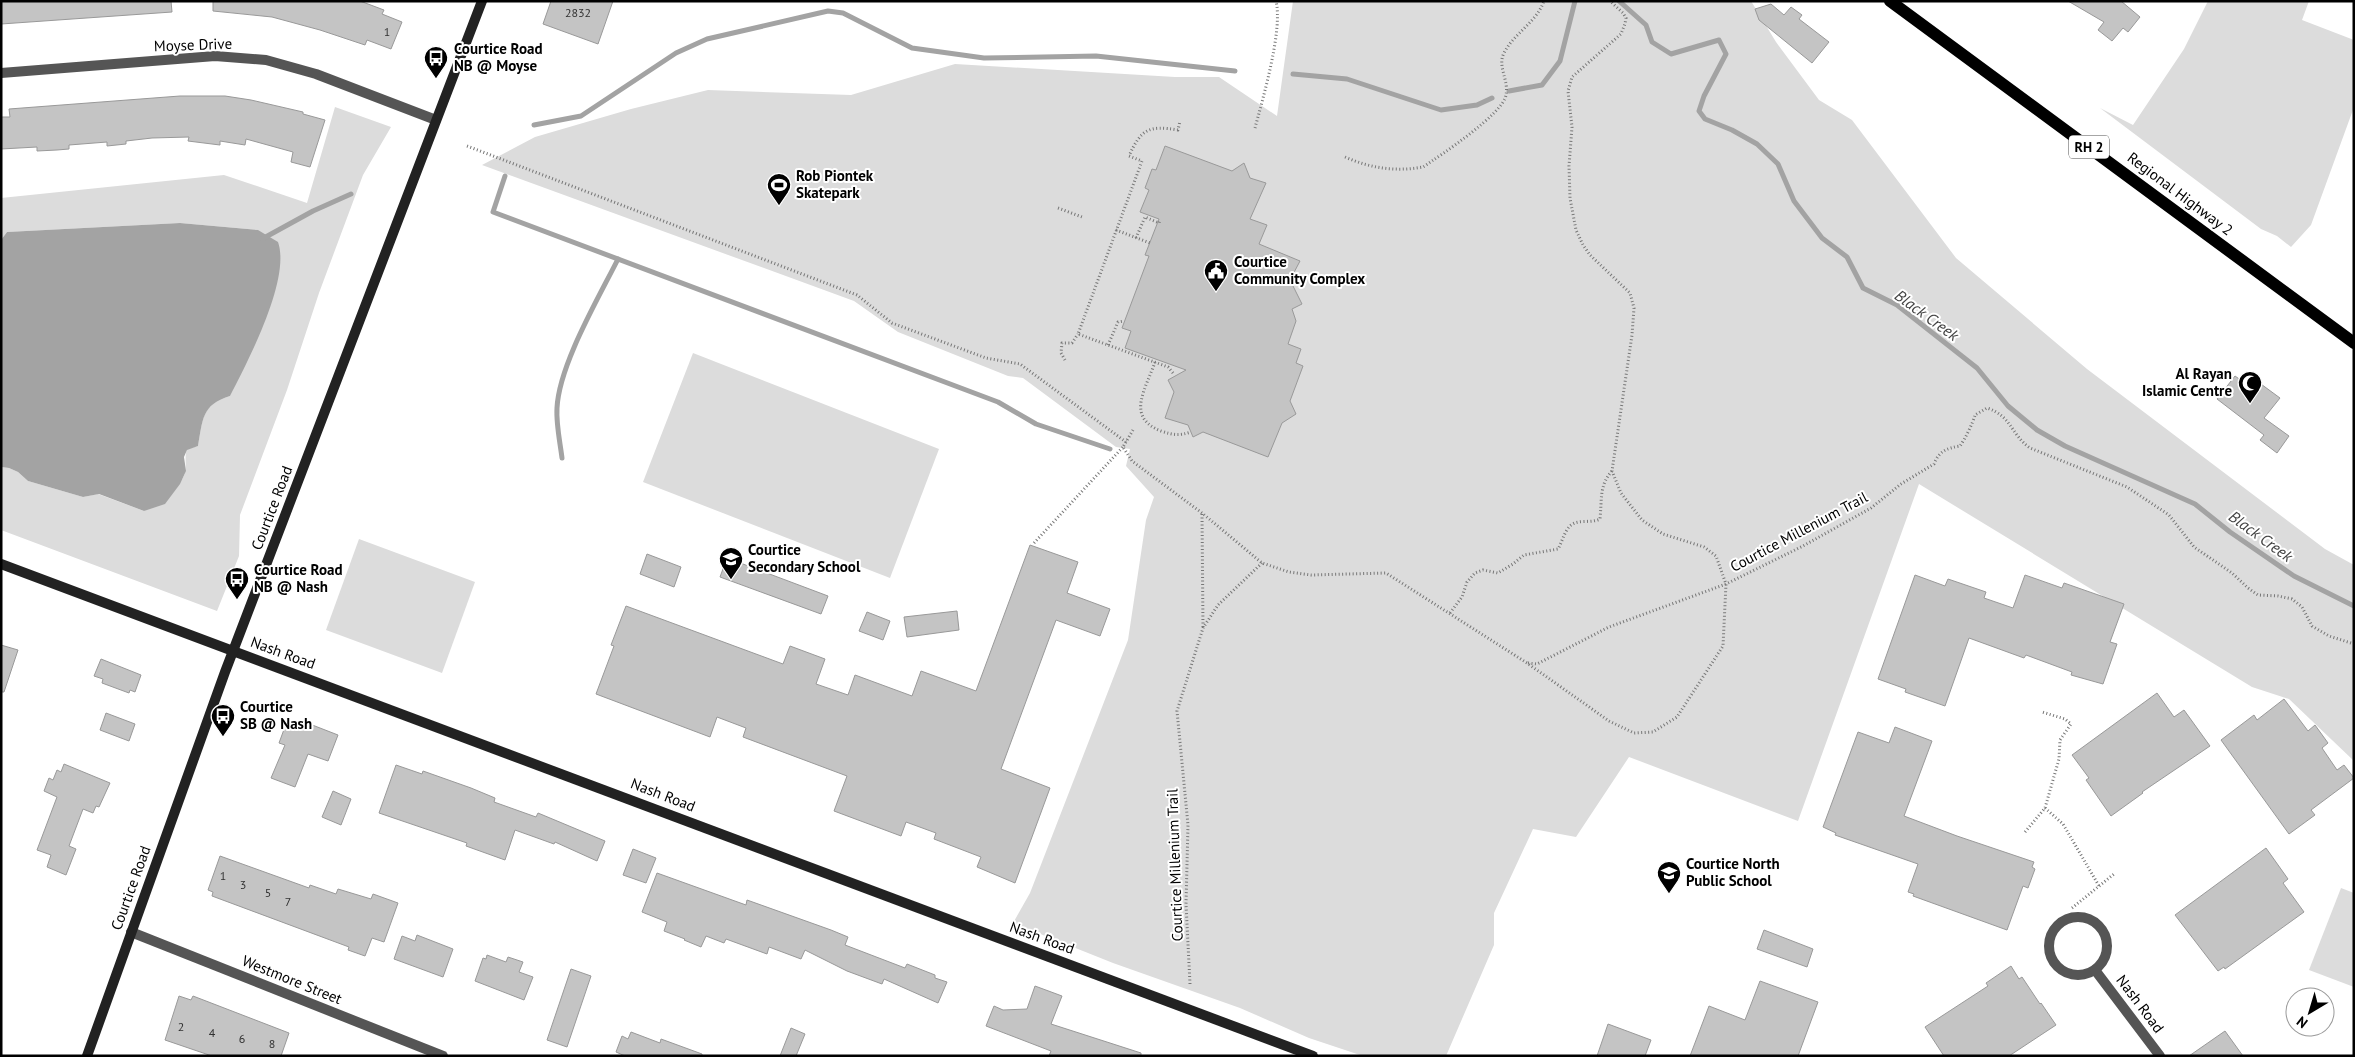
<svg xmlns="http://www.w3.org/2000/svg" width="2355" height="1057" viewBox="0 0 2355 1057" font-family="'PT Sans',sans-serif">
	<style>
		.green { fill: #dcdcdc }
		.water { fill: #a3a3a3 }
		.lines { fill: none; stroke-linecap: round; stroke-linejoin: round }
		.stream { stroke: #a3a3a3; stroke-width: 5 }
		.building { fill: #c4c4c4; stroke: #999 }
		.path { stroke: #777; stroke-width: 3; stroke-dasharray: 1 2.5; stroke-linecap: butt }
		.street { stroke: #555; stroke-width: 10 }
		.secondary { stroke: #222; stroke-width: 10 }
		.primary { stroke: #000; stroke-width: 12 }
		.labels { text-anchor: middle; stroke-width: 4; stroke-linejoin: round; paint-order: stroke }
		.number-label { font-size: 12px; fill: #313131 }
		.shield { fill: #fff; stroke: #4c4c4c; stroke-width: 1 }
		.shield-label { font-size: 14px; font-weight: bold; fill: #000 }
		.street-label { font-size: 15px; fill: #000; stroke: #fff }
		.poi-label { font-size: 15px; font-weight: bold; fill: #000; stroke: #fff; text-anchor: start }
		.water-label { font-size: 16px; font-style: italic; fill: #444; stroke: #fff }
	</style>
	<rect width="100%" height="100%" fill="#fff"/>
	<g class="green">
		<polygon points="1293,1 1751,1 1776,42 1819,100 1852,120 1956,258 2087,369 2325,549 2354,565 2354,761 2289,699 2252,687 1919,484 1798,821 1629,757 1576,837 1533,829 1494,913 1494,945 1446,1056 1363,1056 1309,1038 1240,1008 1113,963 1013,923 1030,893 1128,640 1146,520 1154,497 1126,466 1130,449 1116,447 1023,378 1008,376 898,332 854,301 482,165 535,137 631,109 708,90 851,95 955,64 1175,77 1219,77 1277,116"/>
		<polygon points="2208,1 2309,1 2302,20 2354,40 2354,107 2311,225 2291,247 2277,236 2261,229 2100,108 2133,125 2184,49"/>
		<path d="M335,107l56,20 -28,48 -44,118 -32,97 -47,125 -1,41 -22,55 -216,-81v-63l8,1 9,4 10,9 55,16 15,-3 46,17c14,-11 35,-21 41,-38 2,-8 -1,-15 2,-24l11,-3c5,-27 3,-41 32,-50l28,-166 -78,-7 -173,9 -6,8v-42l223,-23 83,28z"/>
		<polygon points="693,353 939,449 890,578 643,482"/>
		<polygon points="359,539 475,582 442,673 326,630"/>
		<polygon points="2341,888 2354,893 2354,987 2309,970"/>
	</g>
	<path class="water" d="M180,223l78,7 20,12c13,37 -30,119 -48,154 -29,9 -27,24 -32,50l-11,4 -3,7 2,14 -6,13 -15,20 -21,7 -45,-17 -16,3 -55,-16 -10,-9 -9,-4 -8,-1v-227l6,-8z"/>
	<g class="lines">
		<g class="stream">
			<polyline points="1619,1 1646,25 1652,42 1671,54 1719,40 1726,54 1704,96 1699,111 1705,119 1732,130 1757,144 1778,164 1794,201 1822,238 1847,257 1863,288 1897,305 1977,368 2008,406 2037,430 2065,446 2195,504 2230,532 2294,576 2354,606"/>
			<polyline points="1293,74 1347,79 1441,110 1477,105 1492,98"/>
			<polyline points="1509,91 1542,85 1560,61 1575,1"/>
			<polyline points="534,125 581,116 676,53 707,39 828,11 843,13 912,48 984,58 1096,56 1235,71"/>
			<polyline points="505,176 493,212 998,402 1036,424 1110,449"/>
			<polyline points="262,239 313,211 351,194"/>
			<path d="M562,458c-2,-16 -6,-34 -5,-50 2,-43 41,-109 61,-149"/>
		</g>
	</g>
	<g class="building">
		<polygon points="1,1 171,1 172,12 1,24"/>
		<polygon points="213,1 360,1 384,10 382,14 402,22 391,49 367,40 365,45 320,30 272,17 213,11"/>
		<polygon points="551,1 613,1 598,44 543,24"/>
		<polygon points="2068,1 2121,1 2140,17 2128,32 2123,28 2112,41 2098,30 2104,22"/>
		<polygon points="1771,4 1784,15 1791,7 1802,15 1799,19 1829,42 1812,63 1759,20 1755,9"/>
		<polygon points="180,96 225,96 251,100 303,112 303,114 325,120 310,167 291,162 293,152 246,139 245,145 220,141 220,145 188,141 189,137 152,138 126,141 126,144 107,146 107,142 69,145 69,149 57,150 37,151 37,147 1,149 1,117 10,117 9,109"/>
		<polygon points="1165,146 1232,171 1244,163 1250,178 1266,183 1250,219 1267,225 1259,244 1300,261 1290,280 1302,304 1292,309 1296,321 1288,344 1301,349 1296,363 1303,366 1290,401 1296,414 1282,423 1268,457 1203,432 1193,437 1188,425 1165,418 1174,392 1168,380 1186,370 1125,348 1131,331 1122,328 1149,256 1145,255 1159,219 1140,212 1149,190 1145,188 1152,169 1156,170"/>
		<polygon points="2235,376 2245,383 2250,376 2280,398 2264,418 2289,436 2277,453 2260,440 2264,435 2217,399"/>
		<polygon points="1030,545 1078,562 1067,593 1110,609 1100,636 1056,620 1001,769 1050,788 1015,883 977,867 981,857 934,839 936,833 906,822 901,836 834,811 847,776 743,737 746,728 717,717 710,737 596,694 614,646 611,645 626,606 783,664 790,646 825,659 816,684 848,695 855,675 912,696 921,671 976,691"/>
		<polygon points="647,554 681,567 674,587 640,574"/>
		<polygon points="727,558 828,596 821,614 720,577"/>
		<polygon points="1915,575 1945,586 1948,579 1986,592 1984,598 2013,608 2025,575 2062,588 2064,583 2124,604 2110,642 2117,644 2103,684 2071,675 2072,672 2026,655 2024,658 1969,638 1945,706 1905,692 1906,689 1878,679"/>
		<polygon points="957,611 959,630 907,637 904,617"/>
		<polygon points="867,612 890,621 883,640 859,631"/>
		<polygon points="1,645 18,650 4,692 1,692"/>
		<polygon points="101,659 141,675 135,692 130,690 129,693 102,683 103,679 94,676"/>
		<polygon points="2157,693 2174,717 2184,710 2210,746 2142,792 2143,793 2111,816 2086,780 2089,778 2072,755"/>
		<polygon points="2284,699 2308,731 2315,725 2328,743 2322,748 2337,770 2344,765 2354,778 2311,810 2315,815 2289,834 2221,740 2254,715 2257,720"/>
		<polygon points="106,713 135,724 129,741 100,730"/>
		<polygon points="302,721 338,735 328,761 308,754 295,787 271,778 285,745 279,743 286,724 299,729"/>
		<polygon points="1895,727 1932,741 1904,816 1957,836 2034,862 2032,867 2035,869 2028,888 2023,886 2007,930 1913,896 1914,894 1908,892 1918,864 1835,835 1836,833 1823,827 1858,732 1889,743"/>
		<polygon points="64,764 110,783 99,807 96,806 93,813 83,809 69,846 76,849 66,875 47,867 51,855 37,850 57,797 44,791 49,778 53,780 57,770 61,772"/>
		<polygon points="396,765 422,774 423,771 471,788 495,798 494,802 536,817 538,813 605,841 597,861 555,842 554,844 515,830 505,860 466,846 467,843 379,813"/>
		<polygon points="333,791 351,799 341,825 322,817"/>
		<polygon points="2266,848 2288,879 2283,883 2304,912 2225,969 2224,967 2218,971 2175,915"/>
		<polygon points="633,849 656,858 646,883 623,875"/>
		<polygon points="220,856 309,888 310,885 336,894 338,889 371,899 373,894 398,903 384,942 372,938 365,956 348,950 349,947 212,896 213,892 208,890"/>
		<polygon points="657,873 746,905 747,900 831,930 848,937 845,945 905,968 907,964 935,975 935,978 947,982 938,1003 884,979 882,984 847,971 805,950 801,959 769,947 767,954 726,939 724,943 706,936 701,947 684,940 685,939 664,931 667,922 642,912"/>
		<polygon points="1764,930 1813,949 1807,967 1757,949"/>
		<polygon points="417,935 453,949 443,977 394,959 402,936 415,941"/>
		<polygon points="487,955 506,962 508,957 523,962 519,972 533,977 524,1000 475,981 483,958 486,959"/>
		<polygon points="2011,966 2019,979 2022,977 2040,1004 2041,1003 2056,1025 2009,1056 1944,1056 1925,1027 1988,986 1986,983"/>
		<polygon points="571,969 591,976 567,1047 547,1040"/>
		<polygon points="1760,981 1818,1002 1798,1056 1690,1056 1709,1006 1745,1020"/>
		<polygon points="1035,986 1062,996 1051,1024 1141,1053 1141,1056 1049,1056 1051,1051 986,1026 994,1006 1003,1010 1027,1009"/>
		<polygon points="179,996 191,1000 193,996 289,1033 281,1056 212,1056 165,1040"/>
		<polygon points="1608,1024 1651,1040 1645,1056 1597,1056"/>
		<polygon points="791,1028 805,1034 796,1056 780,1056"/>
		<polygon points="2225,1031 2243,1056 2189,1056"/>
		<polygon points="631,1032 660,1043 661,1039 702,1054 702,1056 625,1056 616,1052 622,1036 628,1039"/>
	</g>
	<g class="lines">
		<g class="path">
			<path d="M1255,128c8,-30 28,-98 21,-127"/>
			<polyline points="467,146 857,295 892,323 986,358 1020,364 1126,442"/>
			<path d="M1345,157c25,11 50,15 78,10 18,-12 80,-53 83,-72 3,-15 -9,-29 -2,-42 10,-20 32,-30 40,-52"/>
			<polyline points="1058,208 1082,217"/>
			<polyline points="1116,230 1150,243"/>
			<polyline points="1136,238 1145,217 1159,223 1160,220"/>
			<polyline points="1108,345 1118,322 1124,321"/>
			<polyline points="1065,360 1061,353 1062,343 1072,343 1078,334"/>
			<path d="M1155,362c-9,27 -30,55 6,69 12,4 18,5 30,1"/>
			<path d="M1173,373l-5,-6 -90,-33 64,-173 -13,-5c12,-27 20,-31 49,-26l2,-9"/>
			<polyline points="1133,430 1123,447 1132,461 1202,513 1262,563 1289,572 1311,575 1386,573 1527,663 1609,721 1634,733 1653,732 1677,717 1723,646 1726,584 1716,556 1704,547 1663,534 1642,520 1621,493 1612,471 1632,335 1634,308 1630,293 1590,255 1583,245 1576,230 1570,198 1569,166 1572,127 1568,91 1572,77 1621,34 1625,24 1626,18 1623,13 1610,1"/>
			<polyline points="1202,514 1203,628"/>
			<polyline points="1034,543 1123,447"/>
			<path d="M1450,613l12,-16 5,-15 8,-9 8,-3 15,3 15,-9 11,-9 34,-6c4,-7 6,-16 11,-22 8,-9 21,-3 31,-8 2,-19 -1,-34 12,-48"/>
			<path d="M1528,663l9,1 72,-37 117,-43 77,-38 68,-38 30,-24 33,-20c5,-13 13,-16 26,-18 5,-7 13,-23 15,-31l12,-7c25,8 24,27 43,40l97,39 42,28 25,32 38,26 16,15 10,7 20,1 14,3 10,8 10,19 17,10 25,8"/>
			<polyline points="2045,808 2063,824 2099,886"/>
			<polyline points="2025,832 2045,808 2059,759 2060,740 2071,724 2065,719 2042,712"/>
			<polyline points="2072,908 2114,874"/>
			<polyline points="1190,984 1186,904 1188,825 1177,711 1203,628 1218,605 1262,563"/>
		</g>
		<g class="street">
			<polyline points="1,73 215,56 266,60 316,74 436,120"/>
			<circle cx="2078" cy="946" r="29"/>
			<polyline points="131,932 443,1056"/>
			<polyline points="2095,970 2160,1056"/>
		</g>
		<g class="secondary">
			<polyline points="1,564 1313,1056"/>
			<polyline points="87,1056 225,672 482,1"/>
		</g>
		<polyline class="primary" points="1890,1 2354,343"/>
	</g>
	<defs>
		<g id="bus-pin" transform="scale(1.25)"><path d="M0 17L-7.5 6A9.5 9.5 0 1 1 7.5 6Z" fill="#000" stroke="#fff"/><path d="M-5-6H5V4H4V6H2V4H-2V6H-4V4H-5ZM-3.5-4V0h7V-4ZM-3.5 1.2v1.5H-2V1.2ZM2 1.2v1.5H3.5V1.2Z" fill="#fff"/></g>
		<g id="stadium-pin" transform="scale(1.25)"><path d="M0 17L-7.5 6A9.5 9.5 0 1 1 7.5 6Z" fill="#000" stroke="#fff"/><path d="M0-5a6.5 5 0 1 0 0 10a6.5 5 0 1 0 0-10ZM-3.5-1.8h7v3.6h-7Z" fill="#fff"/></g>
		<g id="civic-pin" transform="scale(1.25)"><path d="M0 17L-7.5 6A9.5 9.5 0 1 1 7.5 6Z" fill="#000" stroke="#fff"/><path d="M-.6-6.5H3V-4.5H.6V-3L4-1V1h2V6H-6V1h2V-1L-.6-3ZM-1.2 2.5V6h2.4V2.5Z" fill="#fff"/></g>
		<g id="mosque-pin" transform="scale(1.25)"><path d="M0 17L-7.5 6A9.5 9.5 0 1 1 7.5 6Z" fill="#000" stroke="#fff"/><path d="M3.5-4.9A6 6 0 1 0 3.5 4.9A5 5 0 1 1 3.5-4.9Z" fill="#fff"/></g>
		<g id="school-pin" transform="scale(1.25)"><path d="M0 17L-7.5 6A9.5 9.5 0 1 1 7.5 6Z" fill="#000" stroke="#fff"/><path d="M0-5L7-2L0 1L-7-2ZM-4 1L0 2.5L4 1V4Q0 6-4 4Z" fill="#fff"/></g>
	</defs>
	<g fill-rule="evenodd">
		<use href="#bus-pin" x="436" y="58"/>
		<use href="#stadium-pin" x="779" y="185"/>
		<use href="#civic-pin" x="1216" y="271"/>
		<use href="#mosque-pin" x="2250" y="383"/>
		<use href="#school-pin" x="731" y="559"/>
		<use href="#bus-pin" x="237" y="579"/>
		<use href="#bus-pin" x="223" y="716"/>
		<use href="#school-pin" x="1669" y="873"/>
	</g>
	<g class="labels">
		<g class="number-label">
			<text x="578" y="17">2832</text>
			<text x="387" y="36">1</text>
			<text x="223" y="880">1</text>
			<text x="243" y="889">3</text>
			<text x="268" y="897">5</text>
			<text x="288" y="906">7</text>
			<text x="181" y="1031">2</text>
			<text x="212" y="1037">4</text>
			<text x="242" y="1043">6</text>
			<text x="272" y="1048">8</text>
		</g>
		<rect class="shield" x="2069" y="135.5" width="40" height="23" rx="4"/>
		<g class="shield-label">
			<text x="2089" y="152">RH 2</text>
		</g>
		<g class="street-label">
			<text transform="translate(193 45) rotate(-2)" y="5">Moyse Drive</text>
			<text transform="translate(2180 194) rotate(37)" y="5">Regional Highway 2</text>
			<text transform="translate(272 508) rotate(-69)" y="5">Courtice Road</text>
			<text transform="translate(1799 532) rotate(-28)" y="5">Courtice Millenium Trail</text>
			<text transform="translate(283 653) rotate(20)" y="5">Nash Road</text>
			<text transform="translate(663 795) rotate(21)" y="5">Nash Road</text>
			<text transform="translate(1175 865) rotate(-92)" y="5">Courtice Millenium Trail</text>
			<text transform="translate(131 888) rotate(-70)" y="5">Courtice Road</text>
			<text transform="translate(1042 938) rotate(20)" y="5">Nash Road</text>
			<text transform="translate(292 980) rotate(22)" y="5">Westmore Street</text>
			<text transform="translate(2140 1004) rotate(53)" y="5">Nash Road</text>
		</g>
		<g class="poi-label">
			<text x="454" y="54">Courtice Road<tspan x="454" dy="17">NB @ Moyse</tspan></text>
			<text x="796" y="181">Rob Piontek<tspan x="796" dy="17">Skatepark</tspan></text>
			<text x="1234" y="267">Courtice<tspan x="1234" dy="17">Community Complex</tspan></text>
			<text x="2232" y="379" text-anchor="end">Al Rayan<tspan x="2232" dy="17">Islamic Centre</tspan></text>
			<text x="748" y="555">Courtice<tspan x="748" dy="17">Secondary School</tspan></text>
			<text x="254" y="575">Courtice Road<tspan x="254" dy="17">NB @ Nash</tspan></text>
			<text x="240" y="712">Courtice<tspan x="240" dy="17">SB @ Nash</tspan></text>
			<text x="1686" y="869">Courtice North<tspan x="1686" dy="17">Public School</tspan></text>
		</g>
		<g class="water-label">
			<text transform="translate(1927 315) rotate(36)" y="6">Black Creek</text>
			<text transform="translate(2261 536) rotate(36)" y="6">Black Creek</text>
		</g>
	</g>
	<rect width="2355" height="1057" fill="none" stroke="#000000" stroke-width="5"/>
	<g transform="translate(2310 1012) rotate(218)"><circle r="24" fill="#ffffff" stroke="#999999"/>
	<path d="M0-4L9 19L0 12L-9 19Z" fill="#000000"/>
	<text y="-8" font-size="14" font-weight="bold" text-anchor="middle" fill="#000000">N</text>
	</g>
</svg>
